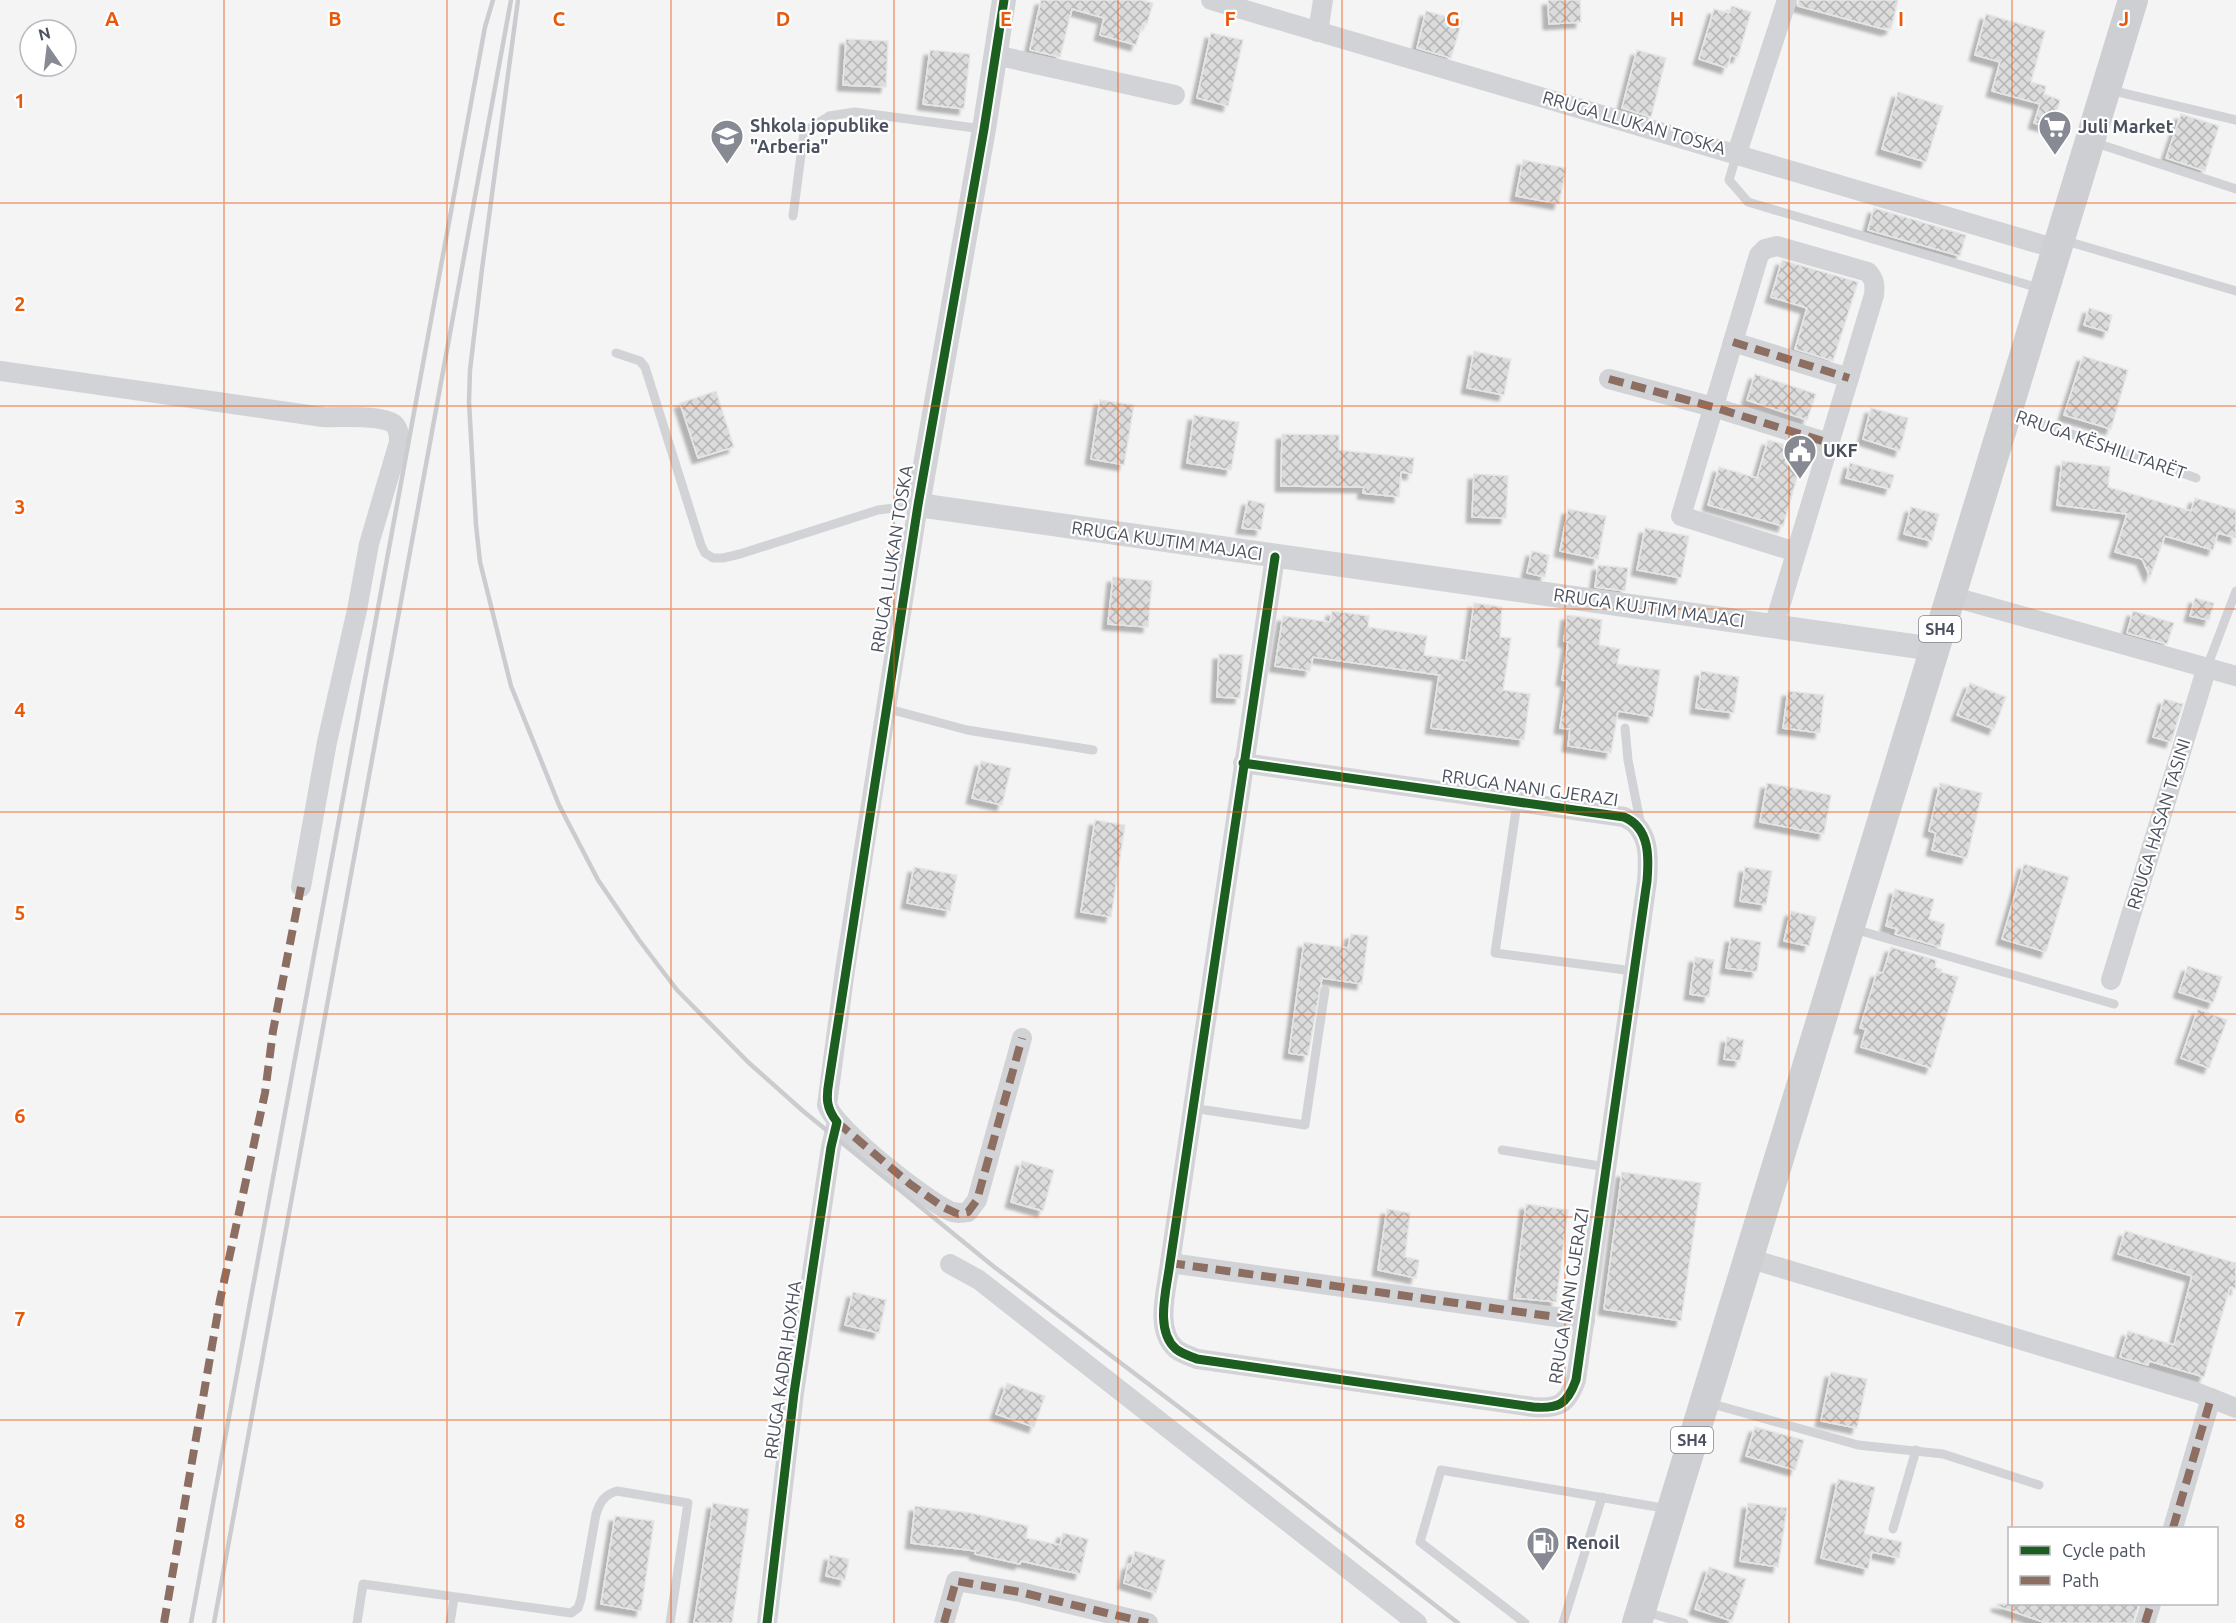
<svg xmlns="http://www.w3.org/2000/svg" width="2236" height="1623" viewBox="0 0 2236 1623" font-family="Ubuntu,sans-serif">
	<style>
		.building { fill: url(#building-cross-hatch); stroke: #e6e6e6; stroke-width: 1.5; filter: url(#shadow) }
		.lines { fill: none; stroke-linecap: round; stroke-linejoin: round }
		.service { stroke: #d2d3d6; stroke-width: 9 }
		.minor { stroke: #d2d3d6; stroke-width: 20 }
		.tertiary { stroke: #d2d3d6; stroke-width: 24 }
		.primary { stroke: #cecfd2; stroke-width: 30 }
		.rail { stroke: #cbcccf; stroke-width: 4.5 }
		.quiet { stroke: #8d6e63; stroke-width: 8; stroke-dasharray: 15 8; stroke-linecap: butt }
		.cycleway-casing { stroke: #fff; stroke-width: 13 }
		.cycleway { stroke: #1b5e20; stroke-width: 9 }
		.grid { fill: none; stroke: #e8590c; stroke-width: 1.5; stroke-opacity: 0.55 }
		.labels { text-anchor: middle; stroke-width: 4.5; stroke-linejoin: round; paint-order: stroke }
		.shield { fill: #fff; stroke: #82858f; stroke-width: 1.5 }
		.shield-label { font-size: 16px; font-weight: bold; fill: #4c515f }
		.street-label { font-size: 18px; fill: #4c515f; stroke: #fff }
		.poi-label { font-size: 18px; font-weight: bold; fill: #4c515f; stroke: #fff; text-anchor: start }
		.grid-label { font-size: 20px; text-anchor: middle; font-weight: bold; fill: #e8590c; stroke: #fff; stroke-width: 4.5; stroke-linejoin: round; paint-order: stroke }
	</style>
	<defs>
		<pattern id="building-cross-hatch" width="8" height="8" patternUnits="userSpaceOnUse" patternTransform="scale(1.5)"><rect width="8" height="8" fill="#dcdcdd"/><path d="M0 0l8 8M0 8l8-8" fill="none" stroke="#b5b5b6"/></pattern>
		<filter id="shadow"><feDropShadow dx="-5.5" dy="5.5" stdDeviation="1.5" flood-color="#0004"/></filter>
	</defs>
	<rect width="100%" height="100%" fill="#f4f4f4"/>
	<g class="building">
		<polygon points="1041,0 1141,0 1153,3 1147,24 1143,23 1136,45 1100,35 1104,18 1072,9 1060,57 1030,50"/>
		<polygon points="1548,0 1580,0 1581,22 1549,24"/>
		<polygon points="1799,0 1898,0 1891,29 1887,28 1887,30 1798,6"/>
		<polygon points="1732,6 1751,12 1738,57 1731,55 1727,68 1699,59 1714,9 1729,13"/>
		<polygon points="1426,11 1462,21 1451,58 1417,48"/>
		<polygon points="1986,14 2045,31 2031,82 2046,86 2044,94 2060,100 2052,128 2034,123 2040,104 1992,91 2000,62 1975,55"/>
		<polygon points="1211,33 1243,40 1228,106 1197,98"/>
		<polygon points="846,39 888,41 886,87 843,85"/>
		<polygon points="930,50 970,54 964,109 923,104"/>
		<polygon points="1637,50 1666,58 1651,117 1622,108"/>
		<polygon points="1898,92 1943,106 1926,162 1882,149"/>
		<polygon points="2181,114 2219,126 2205,171 2166,158"/>
		<polygon points="1523,160 1566,168 1559,204 1516,196"/>
		<polygon points="1874,208 1966,235 1960,256 1868,230"/>
		<polygon points="1782,260 1858,282 1833,361 1795,349 1807,308 1771,297"/>
		<polygon points="2089,308 2112,315 2108,332 2084,325"/>
		<polygon points="1474,351 1511,359 1504,395 1467,388"/>
		<polygon points="2083,356 2128,370 2111,429 2064,415"/>
		<polygon points="1755,374 1816,394 1807,420 1747,400"/>
		<polygon points="716,391 734,447 698,458 680,403"/>
		<polygon points="1100,400 1134,405 1124,465 1091,459"/>
		<polygon points="1871,408 1908,418 1900,451 1863,439"/>
		<polygon points="1194,415 1239,422 1231,470 1187,463"/>
		<polygon points="1282,434 1339,435 1339,450 1414,458 1412,474 1401,472 1399,497 1363,493 1364,487 1281,486"/>
		<polygon points="1768,440 1805,450 1783,526 1708,505 1719,467 1757,478"/>
		<polygon points="2062,461 2110,467 2108,487 2191,511 2195,498 2236,510 2236,538 2218,533 2213,550 2165,536 2150,577 2142,559 2115,552 2127,514 2057,505"/>
		<polygon points="1850,463 1894,475 1890,489 1846,478"/>
		<polygon points="1474,474 1508,476 1506,518 1472,517"/>
		<polygon points="1248,500 1265,504 1261,530 1242,528"/>
		<polygon points="1911,507 1939,514 1932,541 1904,534"/>
		<polygon points="1568,509 1606,516 1598,559 1560,551"/>
		<polygon points="1645,528 1689,536 1681,578 1637,570"/>
		<polygon points="1532,551 1549,555 1545,577 1527,573"/>
		<polygon points="1598,565 1628,568 1625,591 1595,587"/>
		<polygon points="1113,577 1152,581 1148,627 1108,624"/>
		<polygon points="2195,598 2214,603 2209,620 2190,616"/>
		<polygon points="1474,603 1502,607 1500,637 1511,638 1503,690 1530,694 1524,740 1431,728 1439,675 1313,657 1310,671 1275,666 1283,616 1330,622 1332,611 1369,616 1368,627 1427,636 1424,655 1466,661"/>
		<polygon points="2133,611 2174,623 2167,644 2127,633"/>
		<polygon points="1567,615 1602,620 1599,645 1620,649 1617,664 1660,670 1653,717 1618,711 1611,753 1568,746 1570,729 1560,728 1567,681 1562,680 1568,642 1564,641"/>
		<polygon points="1219,654 1243,655 1240,698 1217,697"/>
		<polygon points="1701,671 1739,677 1734,713 1696,708"/>
		<polygon points="1970,683 2006,697 1994,729 1957,715"/>
		<polygon points="1788,691 1824,695 1820,733 1783,728"/>
		<polygon points="2164,699 2183,704 2171,742 2153,737"/>
		<polygon points="981,761 1011,768 1002,805 972,798"/>
		<polygon points="1767,783 1831,795 1824,834 1760,822"/>
		<polygon points="1940,783 1982,793 1967,858 1932,850 1936,833 1929,831"/>
		<polygon points="1095,820 1125,825 1111,917 1081,912"/>
		<polygon points="2024,864 2069,877 2046,952 2002,939"/>
		<polygon points="914,867 957,875 950,911 907,903"/>
		<polygon points="1745,867 1772,871 1766,905 1740,901"/>
		<polygon points="1895,889 1934,899 1929,919 1945,924 1940,947 1895,934 1897,929 1886,926"/>
		<polygon points="1791,911 1816,917 1809,946 1784,941"/>
		<polygon points="1351,934 1368,936 1362,984 1322,978 1308,1056 1289,1053 1304,942 1348,948"/>
		<polygon points="1731,937 1761,942 1757,972 1726,968"/>
		<polygon points="1891,947 1936,960 1935,967 1942,970 1941,972 1958,977 1931,1068 1861,1047 1866,1029 1860,1028 1877,972 1883,973"/>
		<polygon points="1695,957 1714,960 1709,997 1690,994"/>
		<polygon points="2188,966 2222,977 2213,1003 2179,992"/>
		<polygon points="2198,1009 2227,1020 2209,1068 2181,1058"/>
		<polygon points="1727,1037 1744,1040 1740,1061 1724,1059"/>
		<polygon points="1022,1161 1054,1170 1043,1211 1011,1202"/>
		<polygon points="1622,1172 1701,1183 1681,1321 1604,1309"/>
		<polygon points="1526,1204 1568,1210 1556,1302 1514,1298"/>
		<polygon points="1387,1209 1410,1213 1405,1257 1419,1260 1416,1278 1378,1270"/>
		<polygon points="2125,1231 2236,1263 2236,1289 2230,1287 2204,1377 2149,1361 2148,1365 2120,1357 2128,1331 2174,1345 2192,1276 2118,1254"/>
		<polygon points="853,1292 886,1300 879,1333 845,1325"/>
		<polygon points="1831,1372 1867,1379 1857,1428 1821,1421"/>
		<polygon points="1007,1383 1045,1396 1034,1427 996,1414"/>
		<polygon points="1755,1427 1804,1440 1795,1470 1746,1456"/>
		<polygon points="1838,1479 1875,1487 1864,1534 1902,1542 1899,1558 1872,1552 1868,1569 1821,1558"/>
		<polygon points="713,1503 749,1509 732,1623 694,1623"/>
		<polygon points="1748,1503 1787,1508 1778,1567 1740,1561"/>
		<polygon points="915,1506 971,1513 1028,1526 1026,1538 1060,1545 1063,1533 1088,1539 1080,1574 1021,1561 1020,1564 975,1554 976,1551 911,1543"/>
		<polygon points="615,1516 654,1521 641,1611 601,1604"/>
		<polygon points="1135,1551 1165,1560 1156,1593 1124,1583 1128,1564 1131,1565"/>
		<polygon points="830,1555 849,1559 845,1580 826,1576"/>
		<polygon points="1709,1567 1746,1579 1732,1621 1695,1609"/>
		<polygon points="1997,1604 2139,1604 2133,1623 2046,1623 1997,1606"/>
	</g>
	<g class="lines">
		<g class="service">
			<polyline points="2110,90 2236,120"/>
			<polyline points="2093,142 2236,189"/>
			<polyline points="1737,153 1729,180 1748,202 2042,289"/>
			<polyline points="793,216 804,132 829,116 855,112 983,129"/>
			<polyline points="2063,240 2236,291"/>
			<polyline points="616,353 640,361 645,367 701,545 705,553 713,558 723,558 740,554 878,510 918,505"/>
			<polyline points="2012,413 2196,478"/>
			<polyline points="2207,667 2236,591"/>
			<polyline points="885,708 967,730 1093,750"/>
			<polyline points="1625,728 1628,760 1641,826"/>
			<polyline points="1517,803 1495,953 1633,971"/>
			<polyline points="1854,929 2114,1004"/>
			<polyline points="1192,1108 1305,1125 1325,990"/>
			<polyline points="1502,1150 1606,1167"/>
			<polyline points="1709,1403 1858,1445 1943,1454 2039,1485"/>
			<polyline points="1893,1529 1916,1450"/>
			<polyline points="1646,1612 1684,1623"/>
			<path d="M357,1623l6,-39 208,29 7,-5 3,-9 15,-85c4,-12 8,-19 21,-23l71,12 -18,120"/>
			<polyline points="450,1623 454,1598"/>
			<polyline points="1525,1623 1420,1542 1441,1470 1669,1509"/>
			<polyline points="1563,1623 1602,1497"/>
		</g>
		<g class="minor">
			<polyline points="1211,0 2057,249"/>
			<polyline points="1318,32 1323,0"/>
			<polyline points="995,55 1175,95"/>
			<polyline points="1737,153 1787,0"/>
			<polyline points="1733,342 1849,378"/>
			<path d="M0,371l323,46c17,1 58,-3 71,7 5,5 5,11 5,18l-30,102 -12,66 -30,132 -26,145"/>
			<polyline points="1609,379 1713,407 1829,443"/>
			<path d="M918,505l-73,465 -18,135c9,25 97,94 123,106 6,3 11,2 18,1l9,-12 45,-162"/>
			<polyline points="1950,596 2236,676"/>
			<path d="M1774,626l100,-331c1,-10 1,-15 -6,-23l-91,-26 -12,3 -6,6 -78,261 115,36"/>
			<path d="M1243,763l381,54c26,11 25,40 23,64l-71,499c-9,25 -18,29 -43,27l-336,-48c-7,-3 -15,-5 -21,-10 -22,-19 -9,-61 -6,-86l105,-706"/>
			<polyline points="2111,980 2207,667"/>
			<polyline points="1748,1258 2198,1393 2236,1408"/>
			<polyline points="1170,1263 1585,1321"/>
			<polyline points="950,1264 979,1280 1417,1623"/>
			<polyline points="2173,1528 2211,1398"/>
			<polyline points="767,1623 794,1393 831,1147 837,1122"/>
			<polyline points="944,1623 956,1581 1020,1592 1148,1623"/>
			<polyline points="2145,1623 2151,1604"/>
		</g>
		<polyline class="tertiary" points="1004,0 984,129 918,505 1934,649"/>
		<polyline class="primary" points="1637,1623 2133,0"/>
		<g class="rail">
			<polyline points="518,0 482,269 470,370 469,402 476,525 480,562 511,686 559,805 598,880 639,940 677,990 749,1063 803,1111 993,1266 1246,1458 1458,1623"/>
			<polyline points="191,1623 485,27 493,0"/>
			<polyline points="214,1623 511,0"/>
		</g>
		<g class="quiet">
			<polyline points="1733,342 1849,378"/>
			<polyline points="1609,379 1713,407 1829,443"/>
			<polyline points="837,1122 910,1184 943,1207 958,1214 968,1212 977,1200 1022,1038"/>
			<polyline points="1170,1263 1585,1321"/>
			<polyline points="2173,1528 2211,1398"/>
			<polyline points="164,1623 220,1300 265,1093 273,1031 301,887"/>
			<polyline points="944,1623 956,1581 1020,1592 1148,1623"/>
			<polyline points="2145,1623 2151,1604"/>
		</g>
		<g class="cycleway-casing">
			<g id="cycleway">
				<path d="M1243,763l381,54c26,11 25,40 23,64l-71,499c-9,25 -18,29 -43,27l-336,-48c-7,-3 -15,-5 -21,-10 -22,-19 -9,-61 -6,-86l105,-706"/>
				<path d="M767,1623l27,-230 37,-246 6,-25c-11,-14 -11,-24 -8,-41l89,-576 66,-376 20,-129"/>
			</g>
		</g>
		<use href="#cycleway" class="cycleway"/>
	</g>
	<path class="grid" d="M224,0v1623M447,0v1623M671,0v1623M894,0v1623M1118,0v1623M1342,0v1623M1565,0v1623M1789,0v1623M2012,0v1528M0,203h2236M0,406h2236M0,609h2236M0,812h2236M0,1014h2236M0,1217h2236M0,1420h2236M2012,1604v19"/>
	<defs>
		<g id="supermarket-pin" transform="scale(1.725)"><path d="M0 17L-7.5 6A9.5 9.5 0 1 1 7.5 6Z" fill="#878a93" stroke="#fff"/><path d="M-6-5.5h2.5l.6 2H6L4.5 2H-2.5L-4.4-4H-6ZM-1.5 3.2a1.3 1.3 0 1 0 .1 0ZM3 3.2a1.3 1.3 0 1 0 .1 0Z" fill="#fff"/></g>
		<g id="school-pin" transform="scale(1.725)"><path d="M0 17L-7.5 6A9.5 9.5 0 1 1 7.5 6Z" fill="#878a93" stroke="#fff"/><path d="M0-5L7-2L0 1L-7-2ZM-4 1L0 2.5L4 1V4Q0 6-4 4Z" fill="#fff"/></g>
		<g id="civic-pin" transform="scale(1.725)"><path d="M0 17L-7.5 6A9.5 9.5 0 1 1 7.5 6Z" fill="#878a93" stroke="#fff"/><path d="M-.6-6.5H3V-4.5H.6V-3L4-1V1h2V6H-6V1h2V-1L-.6-3ZM-1.2 2.5V6h2.4V2.5Z" fill="#fff"/></g>
		<g id="fuel-pin" transform="scale(1.725)"><path d="M0 17L-7.5 6A9.5 9.5 0 1 1 7.5 6Z" fill="#878a93" stroke="#fff"/><path d="M-5.5-6h7V0h2V4h1.3V-2.5L3-4.5l.8-.8L6-3V5H2.5V1h-1V6h-7ZM-4.2-4.7v3.2H.2V-4.7Z" fill="#fff"/></g>
	</defs>
	<g fill-rule="evenodd">
		<use href="#supermarket-pin" x="2055" y="127"/>
		<use href="#school-pin" x="727" y="136"/>
		<use href="#civic-pin" x="1800" y="451"/>
		<use href="#fuel-pin" x="1543" y="1543"/>
	</g>
	<g class="labels">
		<g class="shield">
			<rect x="1919" y="616" width="42" height="26" rx="4.5"/>
			<rect x="1671" y="1427" width="42" height="26" rx="4.5"/>
		</g>
		<g class="shield-label">
			<text x="1940" y="635">SH4</text>
			<text x="1692" y="1446">SH4</text>
		</g>
		<g class="street-label">
			<text transform="translate(1634 123) rotate(16)" y="6">RRUGA LLUKAN TOSKA</text>
			<text transform="translate(2101 445) rotate(19)" y="6">RRUGA KËSHILLTARËT</text>
			<text transform="translate(1167 541) rotate(8)" y="6">RRUGA KUJTIM MAJACI</text>
			<text transform="translate(892 559) rotate(-81)" y="6">RRUGA LLUKAN TOSKA</text>
			<text transform="translate(1649 608) rotate(8)" y="6">RRUGA KUJTIM MAJACI</text>
			<text transform="translate(1530 788) rotate(8)" y="6">RRUGA NANI GJERAZI</text>
			<text transform="translate(2159 824) rotate(-73)" y="6">RRUGA HASAN TASINI</text>
			<text transform="translate(1569 1296) rotate(-81)" y="6">RRUGA NANI GJERAZI</text>
			<text transform="translate(783 1370) rotate(-82)" y="6">RRUGA KADRI HOXHA</text>
		</g>
		<g class="poi-label">
			<text x="750" y="132">Shkola jopublike<tspan x="750" dy="21">"Arberia"</tspan></text>
			<text x="2078" y="133">Juli Market</text>
			<text x="1823" y="457">UKF</text>
			<text x="1566" y="1549">Renoil</text>
		</g>
	</g>
	<g class="grid-label">
		<text x="112" y="26">A</text>
		<text x="335" y="26">B</text>
		<text x="559" y="26">C</text>
		<text x="783" y="26">D</text>
		<text x="1006" y="26">E</text>
		<text x="1230" y="26">F</text>
		<text x="1453" y="26">G</text>
		<text x="1677" y="26">H</text>
		<text x="1901" y="26">I</text>
		<text x="2124" y="26">J</text>
		<text x="20" y="108">1</text>
		<text x="20" y="311">2</text>
		<text x="20" y="514">3</text>
		<text x="20" y="717">4</text>
		<text x="20" y="920">5</text>
		<text x="20" y="1123">6</text>
		<text x="20" y="1326">7</text>
		<text x="20" y="1528">8</text>
	</g>
	<rect x="2008" y="1527" width="210" height="78" fill="#ffffff" stroke="#b7b9bf" stroke-width="1.5"/>
	<rect x="2020" y="1546" width="30" height="9" fill="#1b5e20" stroke="#b7b9bf" stroke-width="1.5"/>
	<text x="2062" y="1557" font-size="18" fill="#4c515f">Cycle path</text>
	<rect x="2020" y="1576" width="30" height="9" fill="#8d6e63" stroke="#b7b9bf" stroke-width="1.5"/>
	<text x="2062" y="1587" font-size="18" fill="#4c515f">Path</text>
	<g transform="translate(48 48) rotate(346)"><circle r="28" fill="#ffffff" stroke="#b7b9bf" stroke-width="1.5"/>
	<path d="M0-4.5L10 22L0 15L-10 22Z" fill="#878a93"/>
	<text y="-9" font-size="16" font-weight="bold" text-anchor="middle" fill="#4c515f">N</text>
	</g>
</svg>
